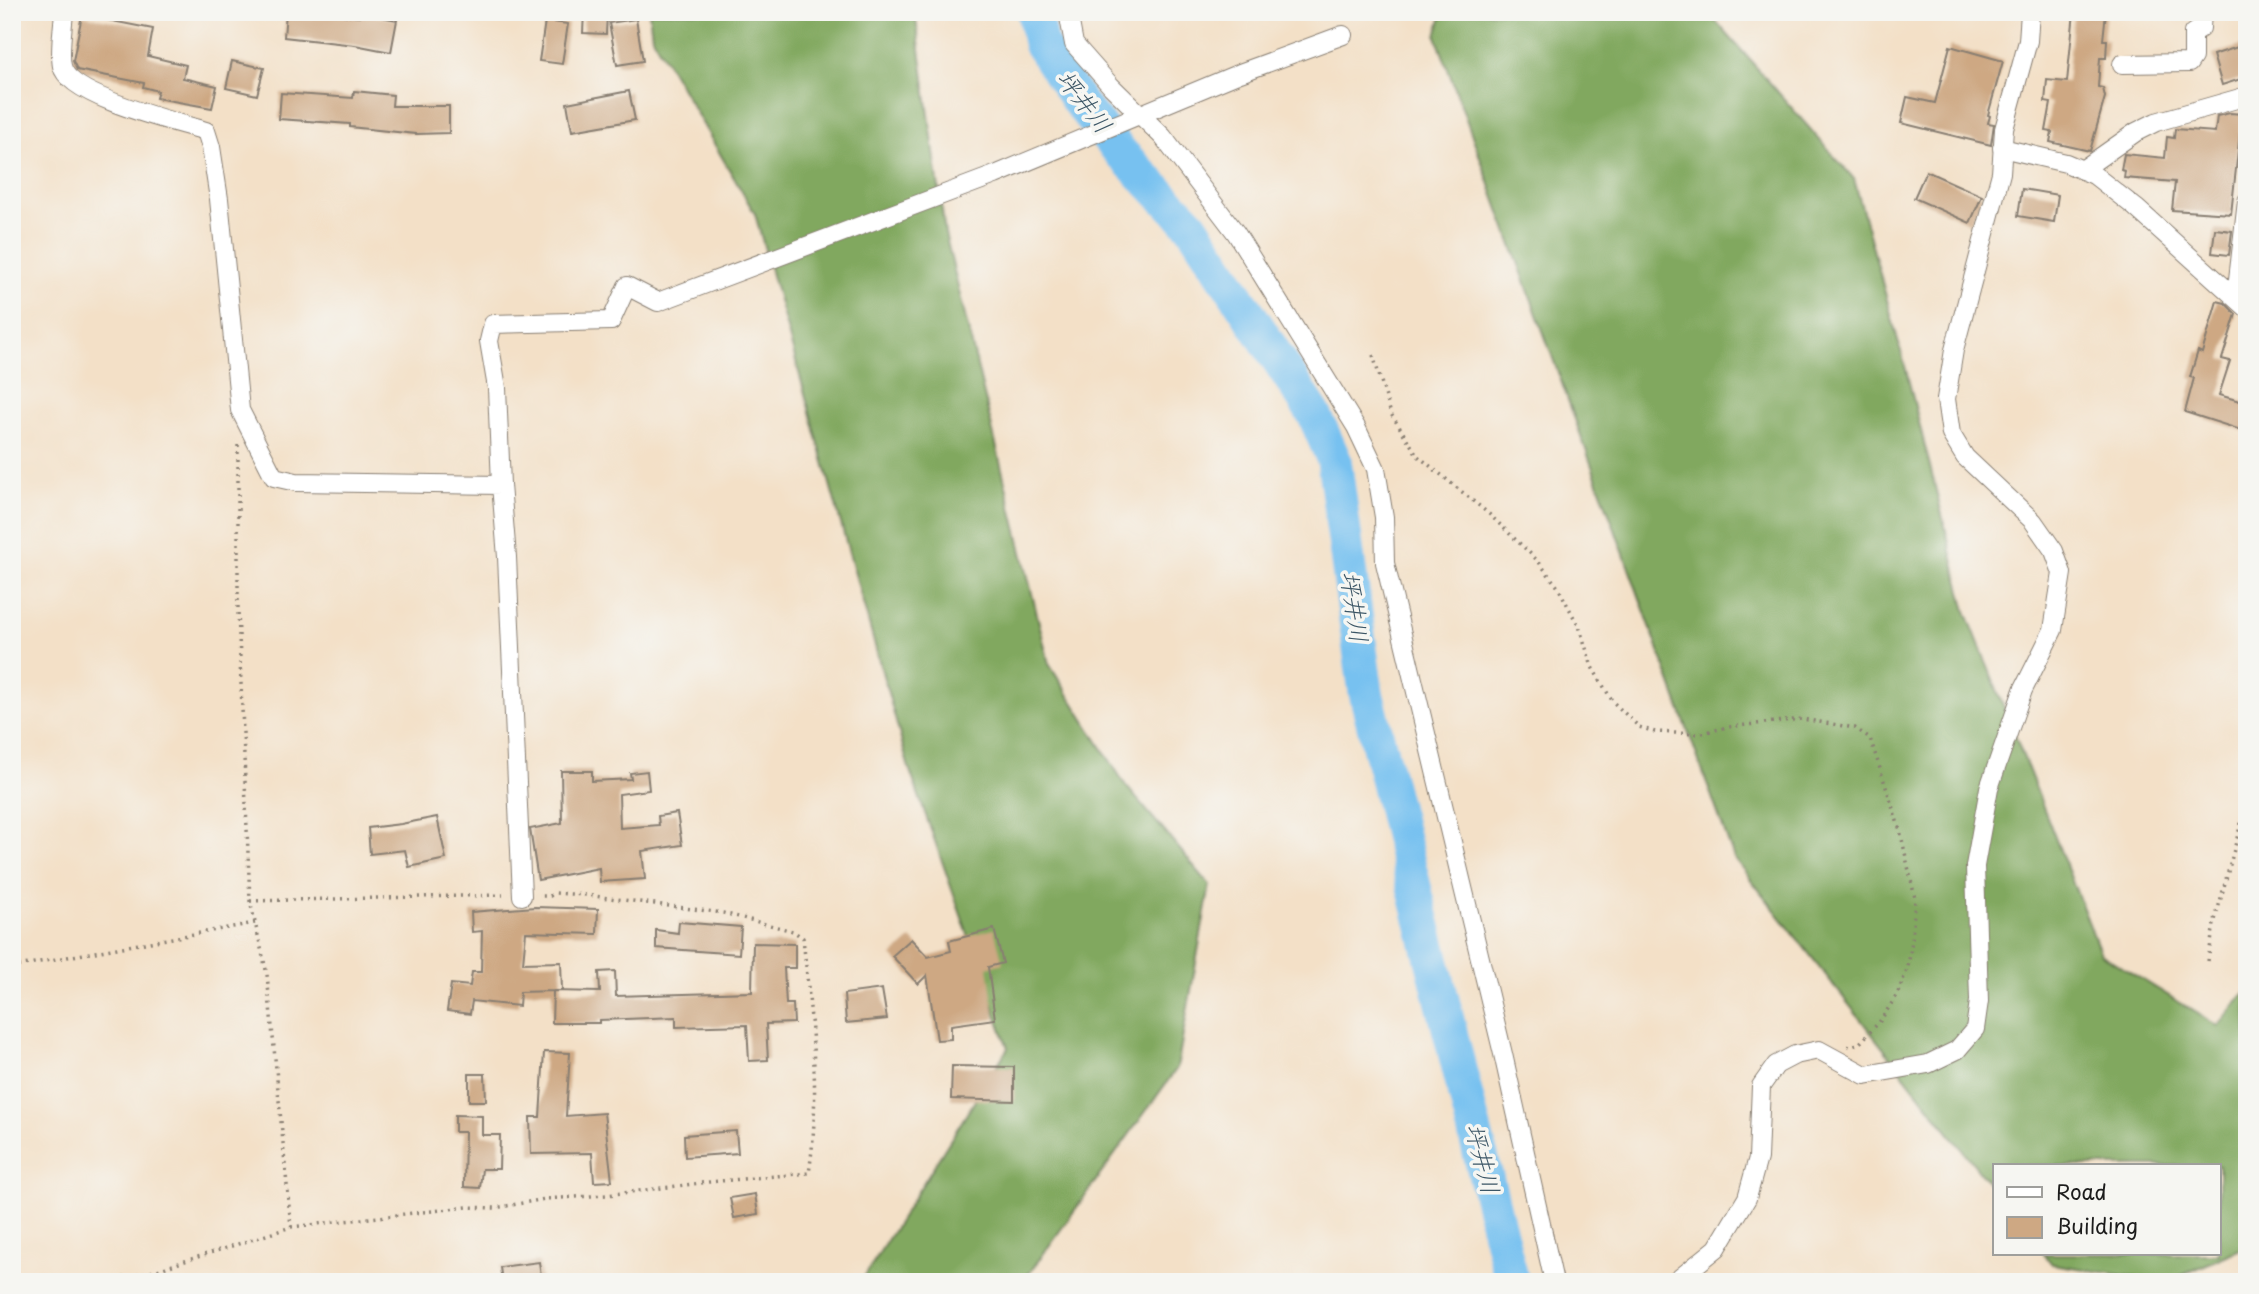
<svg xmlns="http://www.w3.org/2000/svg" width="2259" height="1294" viewBox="0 0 2259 1294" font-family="'Playpen Sans','Klee One',sans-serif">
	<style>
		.forest { fill: #81a85f; stroke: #4e623e; stroke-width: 2 }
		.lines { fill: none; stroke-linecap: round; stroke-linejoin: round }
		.river { stroke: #77c1f0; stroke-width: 35 }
		.building { fill: #cea883 }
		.street-casing { stroke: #887e72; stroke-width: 20 }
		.path { stroke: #887e72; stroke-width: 3.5; stroke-dasharray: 2 5; stroke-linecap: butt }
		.street { stroke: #fff; stroke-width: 18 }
		.labels { text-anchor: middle; stroke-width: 7; stroke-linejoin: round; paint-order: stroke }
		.water-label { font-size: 24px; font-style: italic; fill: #3c5666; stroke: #f6f6f2 }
	</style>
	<rect width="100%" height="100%" fill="#f6f6f2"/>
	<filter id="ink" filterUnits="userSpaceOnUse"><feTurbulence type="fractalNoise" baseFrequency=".0143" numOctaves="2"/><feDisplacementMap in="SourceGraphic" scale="14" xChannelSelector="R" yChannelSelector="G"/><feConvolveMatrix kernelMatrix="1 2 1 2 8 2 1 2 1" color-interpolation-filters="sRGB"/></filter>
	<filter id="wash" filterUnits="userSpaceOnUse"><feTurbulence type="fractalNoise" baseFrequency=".00686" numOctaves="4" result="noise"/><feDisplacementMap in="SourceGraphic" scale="28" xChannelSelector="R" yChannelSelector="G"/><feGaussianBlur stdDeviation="1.57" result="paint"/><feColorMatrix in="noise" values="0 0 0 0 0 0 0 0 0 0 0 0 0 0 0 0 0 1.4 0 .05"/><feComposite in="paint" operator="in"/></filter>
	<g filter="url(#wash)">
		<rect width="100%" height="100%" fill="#f3e0c7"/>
		<g class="forest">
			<polygon points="649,12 915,12 945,233 1049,664 1126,786 1210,885 1177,1068 1023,1282 861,1282 1008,1048 908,765 755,214 652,37"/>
			<polygon points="1443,12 1717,12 1714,19 1854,179 1905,366 1966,611 2101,954 2218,1026 2247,991 2247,1246 2167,1282 2052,1264 2044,1254 2219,1254 2219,1166 1995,1166 1995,1191 1734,858 1436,36"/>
		</g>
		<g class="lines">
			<polyline class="river" points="1034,12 1040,43 1081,105 1122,154 1191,225 1314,414 1334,460 1366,693 1512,1282"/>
		</g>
		<g id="blocks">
			<g class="building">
				<polygon points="286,12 315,12 359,17 360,13 397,20 391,52 355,45 284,37"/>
				<polygon points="584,12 607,12 606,34 583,33"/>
				<polygon points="2074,12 2106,12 2103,40 2107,40 2106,58 2100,58 2098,87 2103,88 2105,97 2090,151 2050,142 2052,132 2046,131 2051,103 2045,102 2047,80 2067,82"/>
				<polygon points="82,15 153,29 148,56 186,65 183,78 217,86 212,108 156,98 158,91 143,87 144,83 77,70 73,61"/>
				<polygon points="636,19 643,61 617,65 609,23"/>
				<polygon points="545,21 568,24 562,64 539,61"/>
				<polygon points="2247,44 2247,77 2222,85 2213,55"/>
				<polygon points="1950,46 2003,61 1988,115 1990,116 1988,123 1994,124 1991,145 1901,123 1907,97 1935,103"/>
				<polygon points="232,61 264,68 257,95 226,88"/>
				<polygon points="354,91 393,95 392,106 449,106 449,133 416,134 350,127 350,124 279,119 281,93 353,98"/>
				<polygon points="629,91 635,120 572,131 567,103"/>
				<polygon points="2230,113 2242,114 2231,214 2172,210 2175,182 2124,178 2125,171 2121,170 2124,154 2165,158 2167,137 2174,138 2175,129 2215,132 2217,116"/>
				<polygon points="1926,171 1982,196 1970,223 1914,198"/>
				<polygon points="2022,189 2058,195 2054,222 2018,216"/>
				<polygon points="2215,229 2232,231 2229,255 2212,253"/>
				<polygon points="2217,301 2225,303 2236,314 2222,359 2230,361 2219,395 2247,403 2247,432 2185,412 2194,378 2190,377 2198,351 2202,353"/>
				<polygon points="561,771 592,771 592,781 631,779 630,773 647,771 649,790 619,794 620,828 659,825 658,816 677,813 682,845 642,851 645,879 600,882 599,868 538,880 530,829 562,823"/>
				<polygon points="437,817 446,859 409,867 405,850 370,854 368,828 401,824"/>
				<polygon points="535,907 598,909 597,934 526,932 523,963 561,962 562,991 553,991 600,992 599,972 615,971 616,996 752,992 753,943 795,944 795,968 784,968 786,1004 793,1004 794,1023 766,1024 768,1060 749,1061 747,1025 676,1027 676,1017 599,1020 599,1023 552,1023 553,991 520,992 519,1006 472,1001 470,1014 447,1011 451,984 470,986 472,972 481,972 482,931 472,932 471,912"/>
				<polygon points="679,922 741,927 739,954 656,948 656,930 678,933"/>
				<polygon points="994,929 1003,963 988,967 995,1019 951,1025 951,1039 937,1040 927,975 918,984 892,956 911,939 928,957 951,951 949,941"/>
				<polygon points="882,989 887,1019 846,1023 844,994"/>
				<polygon points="544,1052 570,1053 566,1116 604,1113 612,1181 594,1182 592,1153 531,1154 530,1117 540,1117"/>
				<polygon points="952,1066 1014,1067 1014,1101 951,1099"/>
				<polygon points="469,1074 485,1074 486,1101 469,1101"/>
				<polygon points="455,1115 482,1116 482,1135 500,1135 499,1169 482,1169 480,1188 464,1187 465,1132 455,1132"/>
				<polygon points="736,1131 738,1153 685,1157 684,1135"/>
				<polygon points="755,1194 758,1214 734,1218 730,1198"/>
				<polygon points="539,1262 542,1282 502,1282 500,1267"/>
			</g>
		</g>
	</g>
	<g filter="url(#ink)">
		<use href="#blocks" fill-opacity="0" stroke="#887e72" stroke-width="2"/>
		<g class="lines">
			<g class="street-casing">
				<g id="street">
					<path d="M64,12c-1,15 -5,40 -2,54 6,31 114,56 144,65l5,16 8,52 21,211 34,67 22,5 205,3 6,72 15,339"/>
					<polyline points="1068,12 1074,44 1111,86 1163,137 1236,233 1356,427 1376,469 1384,517 1385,563 1503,1054 1554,1282"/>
					<polyline points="2122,64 2189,63 2193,57 2193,33 2201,28 2202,12"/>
					<polyline points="2002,148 2066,163 2094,175 2136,208 2247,308"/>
					<polyline points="2082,170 2136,132 2156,122 2247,96"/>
					<polyline points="2236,297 2247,201"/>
					<polyline points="501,485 497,388 489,341 493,324 611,321 627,286 658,302 995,175 1240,73 1343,35"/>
					<polyline points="1675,1282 1717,1248 1747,1198 1758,1158 1761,1086 1776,1065 1795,1055 1819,1050 1865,1075 1928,1064 1957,1050 1975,1029 1979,1001 1975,866 1989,788 2023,690 2053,630 2062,573 2054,551 2033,521 1965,457 1951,434 1946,399 1954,350 2001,173 2004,129 2028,41 2030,12"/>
				</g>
			</g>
			<g class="path">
				<polyline points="1373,355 1391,414 1418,456 1489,514 1538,561 1558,587 1580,629 1592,667 1613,702 1639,727 1655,732 1698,734 1728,727 1802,719 1855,728 1870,738 1900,830 1915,898 1912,940 1908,967 1897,995 1880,1021 1859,1044 1848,1046"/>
				<polyline points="238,445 238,611 250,901 267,974 291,1227"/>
				<polyline points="250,901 503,895"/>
				<polyline points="2208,961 2214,924 2247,801"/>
				<polyline points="12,967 255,923"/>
				<path d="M103,1282l51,-11 137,-44 176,-20 28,1 50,-9 61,-4 103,-13 100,-9c12,-78 2,-157 -6,-235l-10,-7 -70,-18 -137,-18 -32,-2 -4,3h-11"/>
			</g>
			<use href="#street" class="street"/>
		</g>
	</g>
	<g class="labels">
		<g class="water-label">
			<text transform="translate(1084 102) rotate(52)" y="8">坪井川</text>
			<text transform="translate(1354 607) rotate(82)" y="8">坪井川</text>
			<text transform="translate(1482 1159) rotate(76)" y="8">坪井川</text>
		</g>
	</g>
	<rect width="2259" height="1294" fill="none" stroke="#f6f6f2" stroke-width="42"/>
	<rect x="1993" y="1164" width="228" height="91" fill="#f6f6f2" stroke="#9f9f9c" stroke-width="2"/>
	<rect x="2007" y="1187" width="35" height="10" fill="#ffffff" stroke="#9f9f9c" stroke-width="2"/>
	<text x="2056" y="1200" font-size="21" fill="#1c1c1c">Road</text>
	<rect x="2007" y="1217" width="35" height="21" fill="#cea883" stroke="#9f9f9c" stroke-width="2"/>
	<text x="2056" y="1234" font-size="21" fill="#1c1c1c">Building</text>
</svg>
